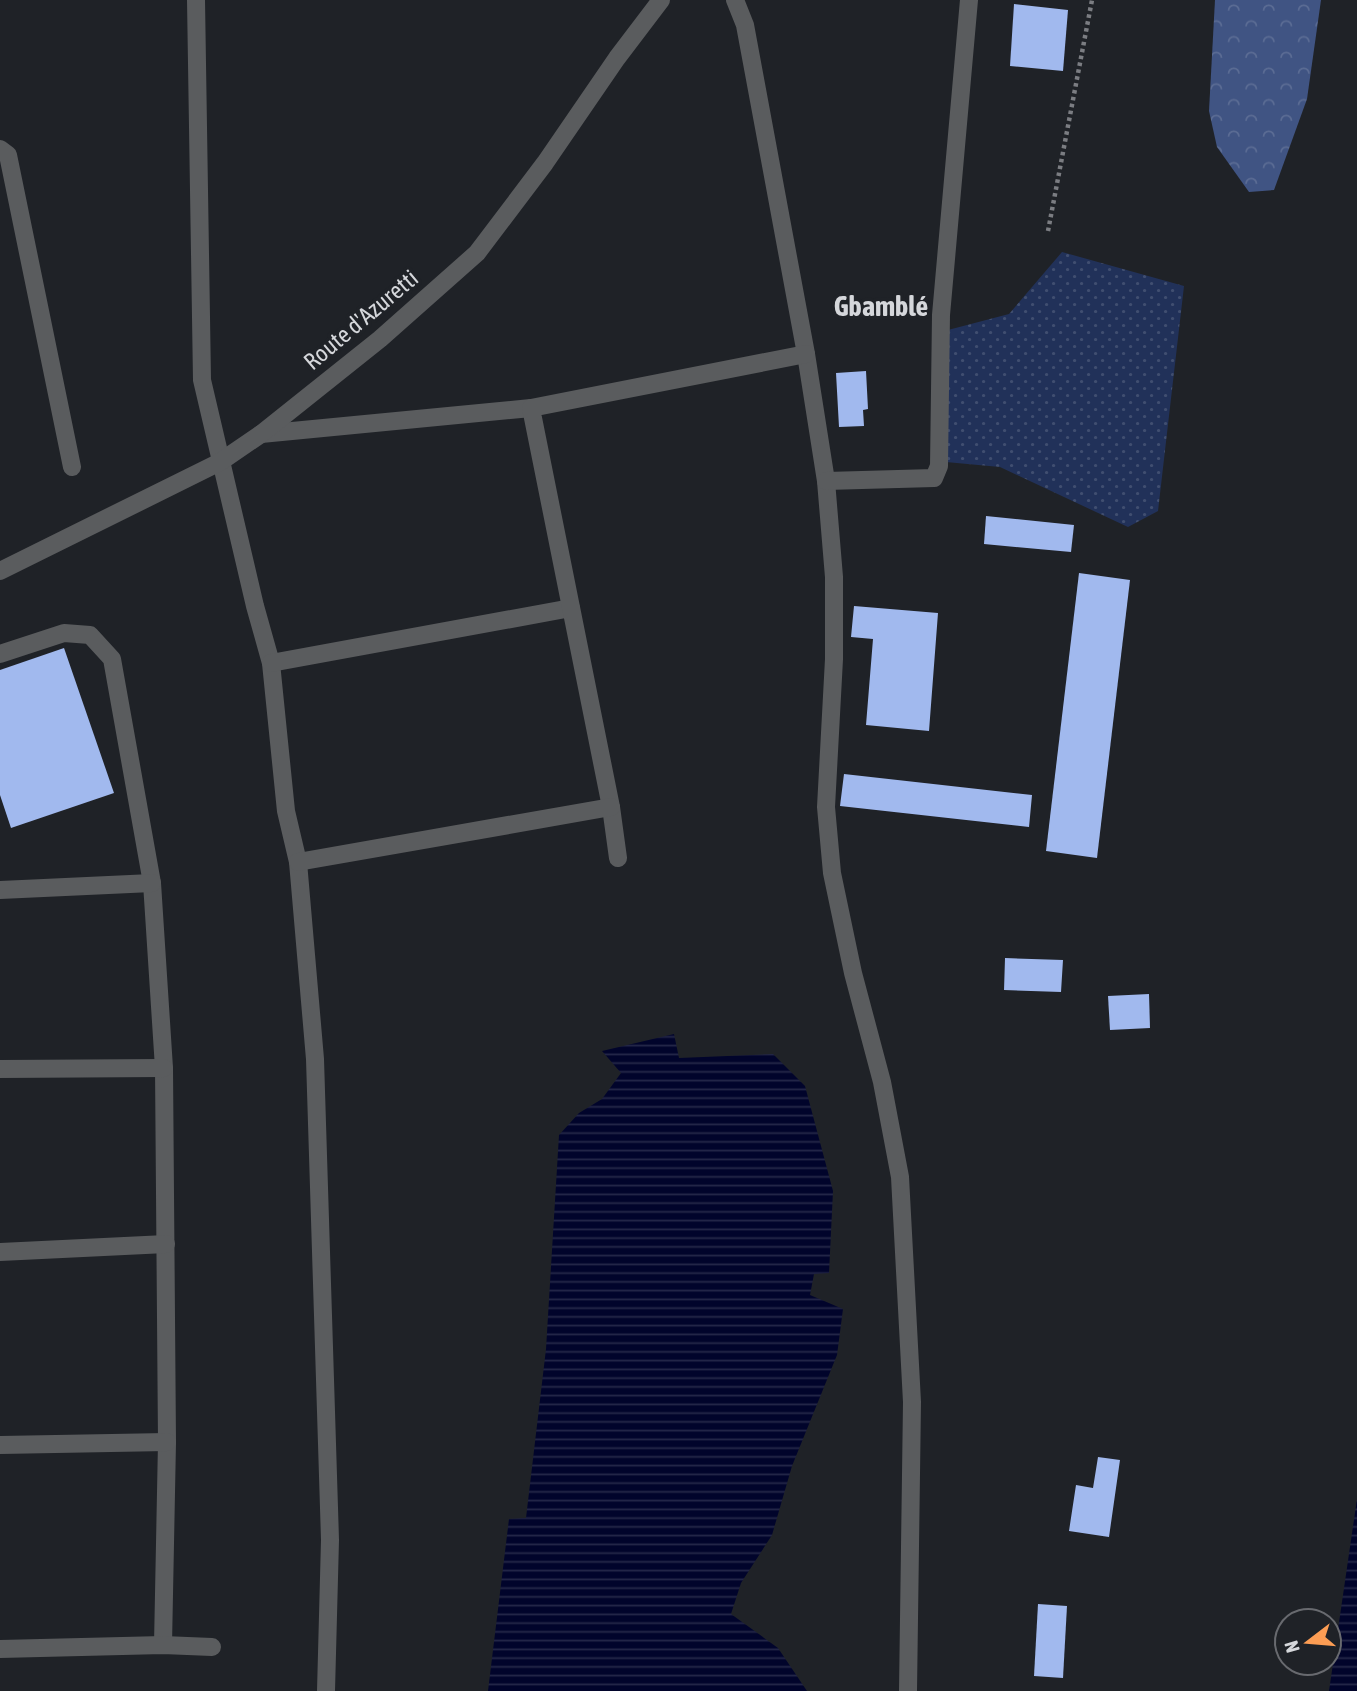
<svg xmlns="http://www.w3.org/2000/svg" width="1357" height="1691" viewBox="0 0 1357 1691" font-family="'Asap Condensed',sans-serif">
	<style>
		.forest { fill: url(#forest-crowns) }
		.garden { fill: url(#garden-dots) }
		.water { fill: url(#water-rules) }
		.building { fill: #a1b9ee }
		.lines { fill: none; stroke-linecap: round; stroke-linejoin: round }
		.path { stroke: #7b7d82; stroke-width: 4.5; stroke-dasharray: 3.5 3.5; stroke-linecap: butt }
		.minor { stroke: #5a5c5e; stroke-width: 18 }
		.labels { text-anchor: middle; stroke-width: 7; stroke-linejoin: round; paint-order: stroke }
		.street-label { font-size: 24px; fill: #d5d7db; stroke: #1f2227 }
		.quarter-label { font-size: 28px; font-weight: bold; fill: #d5d7db; stroke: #1f2227 }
	</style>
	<defs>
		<pattern id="forest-crowns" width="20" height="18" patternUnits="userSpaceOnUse" patternTransform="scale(1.75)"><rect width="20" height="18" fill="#405483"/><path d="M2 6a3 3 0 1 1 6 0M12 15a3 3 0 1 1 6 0" fill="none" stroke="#5b6c94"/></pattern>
		<pattern id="garden-dots" width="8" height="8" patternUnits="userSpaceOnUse" patternTransform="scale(1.75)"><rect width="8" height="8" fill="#213159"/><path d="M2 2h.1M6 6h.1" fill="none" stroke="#404e70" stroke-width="1.8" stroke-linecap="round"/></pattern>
		<pattern id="water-rules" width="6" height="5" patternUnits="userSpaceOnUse" patternTransform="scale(1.75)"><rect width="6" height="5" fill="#01042b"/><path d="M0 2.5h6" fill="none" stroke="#252849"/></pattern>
	</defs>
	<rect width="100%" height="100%" fill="#1f2227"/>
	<polygon class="forest" points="1215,0 1321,0 1307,99 1274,190 1249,192 1217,147 1209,111"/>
	<polygon class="garden" points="1062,252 1184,286 1158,511 1128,527 1000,467 946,462 948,330 1009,314"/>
	<g class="water">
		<polygon points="674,1034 679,1058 773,1054 805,1086 833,1191 829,1273 814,1274 810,1295 843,1309 837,1355 792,1466 772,1535 741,1583 731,1614 778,1648 807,1691 488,1691 509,1519 526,1518 546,1349 559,1135 579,1113 602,1099 621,1073 602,1051"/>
		<polygon points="1357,1499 1357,1691 1329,1691"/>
	</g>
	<g class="building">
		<polygon points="1014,4 1068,10 1063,71 1010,66"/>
		<polygon points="866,371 868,409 863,410 864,426 839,427 836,373"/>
		<polygon points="986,516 1074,525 1071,552 984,544"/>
		<polygon points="1079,573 1130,580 1097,858 1046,851"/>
		<polygon points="854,606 938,613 929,731 866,725 873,639 851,637"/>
		<polygon points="64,648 114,793 11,828 0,795 0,670"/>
		<polygon points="844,774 1032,795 1029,827 840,806"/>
		<polygon points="1005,958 1063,960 1061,992 1004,990"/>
		<polygon points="1149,994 1150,1028 1110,1030 1108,996"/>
		<polygon points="1098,1457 1120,1460 1109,1537 1069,1531 1076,1485 1093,1488"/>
		<polygon points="1038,1604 1067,1606 1063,1678 1034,1676"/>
	</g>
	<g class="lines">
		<polyline class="path" points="1048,231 1092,0"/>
		<g class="minor">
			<polyline points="196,0 202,380 255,606 271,663 286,811 298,862 315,1059 330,1540 326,1691"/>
			<polyline points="735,0 745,25 806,354 826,481 834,577 834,659 826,807 832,873 853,973 882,1082 900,1177 912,1402 908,1691"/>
			<polyline points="0,149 8,155 72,467"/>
			<polyline points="261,434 531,408"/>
			<polyline points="826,481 934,478 939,466 941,315 969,0"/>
			<polyline points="0,571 220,462 261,434 380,339 477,253 545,163 617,58 661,0"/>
			<polyline points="0,654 64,633 90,635 112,659 152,883 164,1068 167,1442 163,1645"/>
			<polyline points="271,663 571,608"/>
			<polyline points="618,858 611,807 531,408 806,354"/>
			<polyline points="298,862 611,807"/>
			<polyline points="0,890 152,883"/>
			<polyline points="0,1069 164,1068"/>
			<polyline points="0,1252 166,1244"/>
			<polyline points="0,1445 167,1442"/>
			<polyline points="0,1649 163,1645 212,1647"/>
		</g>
	</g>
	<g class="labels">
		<g class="street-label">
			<text transform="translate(361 320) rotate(-40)" y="8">Route d'Azuretti</text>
		</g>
		<g class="quarter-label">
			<text x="881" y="316">Gbamblé</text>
		</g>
	</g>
	<g transform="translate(1308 1642) rotate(254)"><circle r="33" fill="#1f2227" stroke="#686a6f" stroke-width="2"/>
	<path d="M0-5L12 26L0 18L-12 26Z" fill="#fc9d54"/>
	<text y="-10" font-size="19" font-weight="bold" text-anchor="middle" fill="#d5d7db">N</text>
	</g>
</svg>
